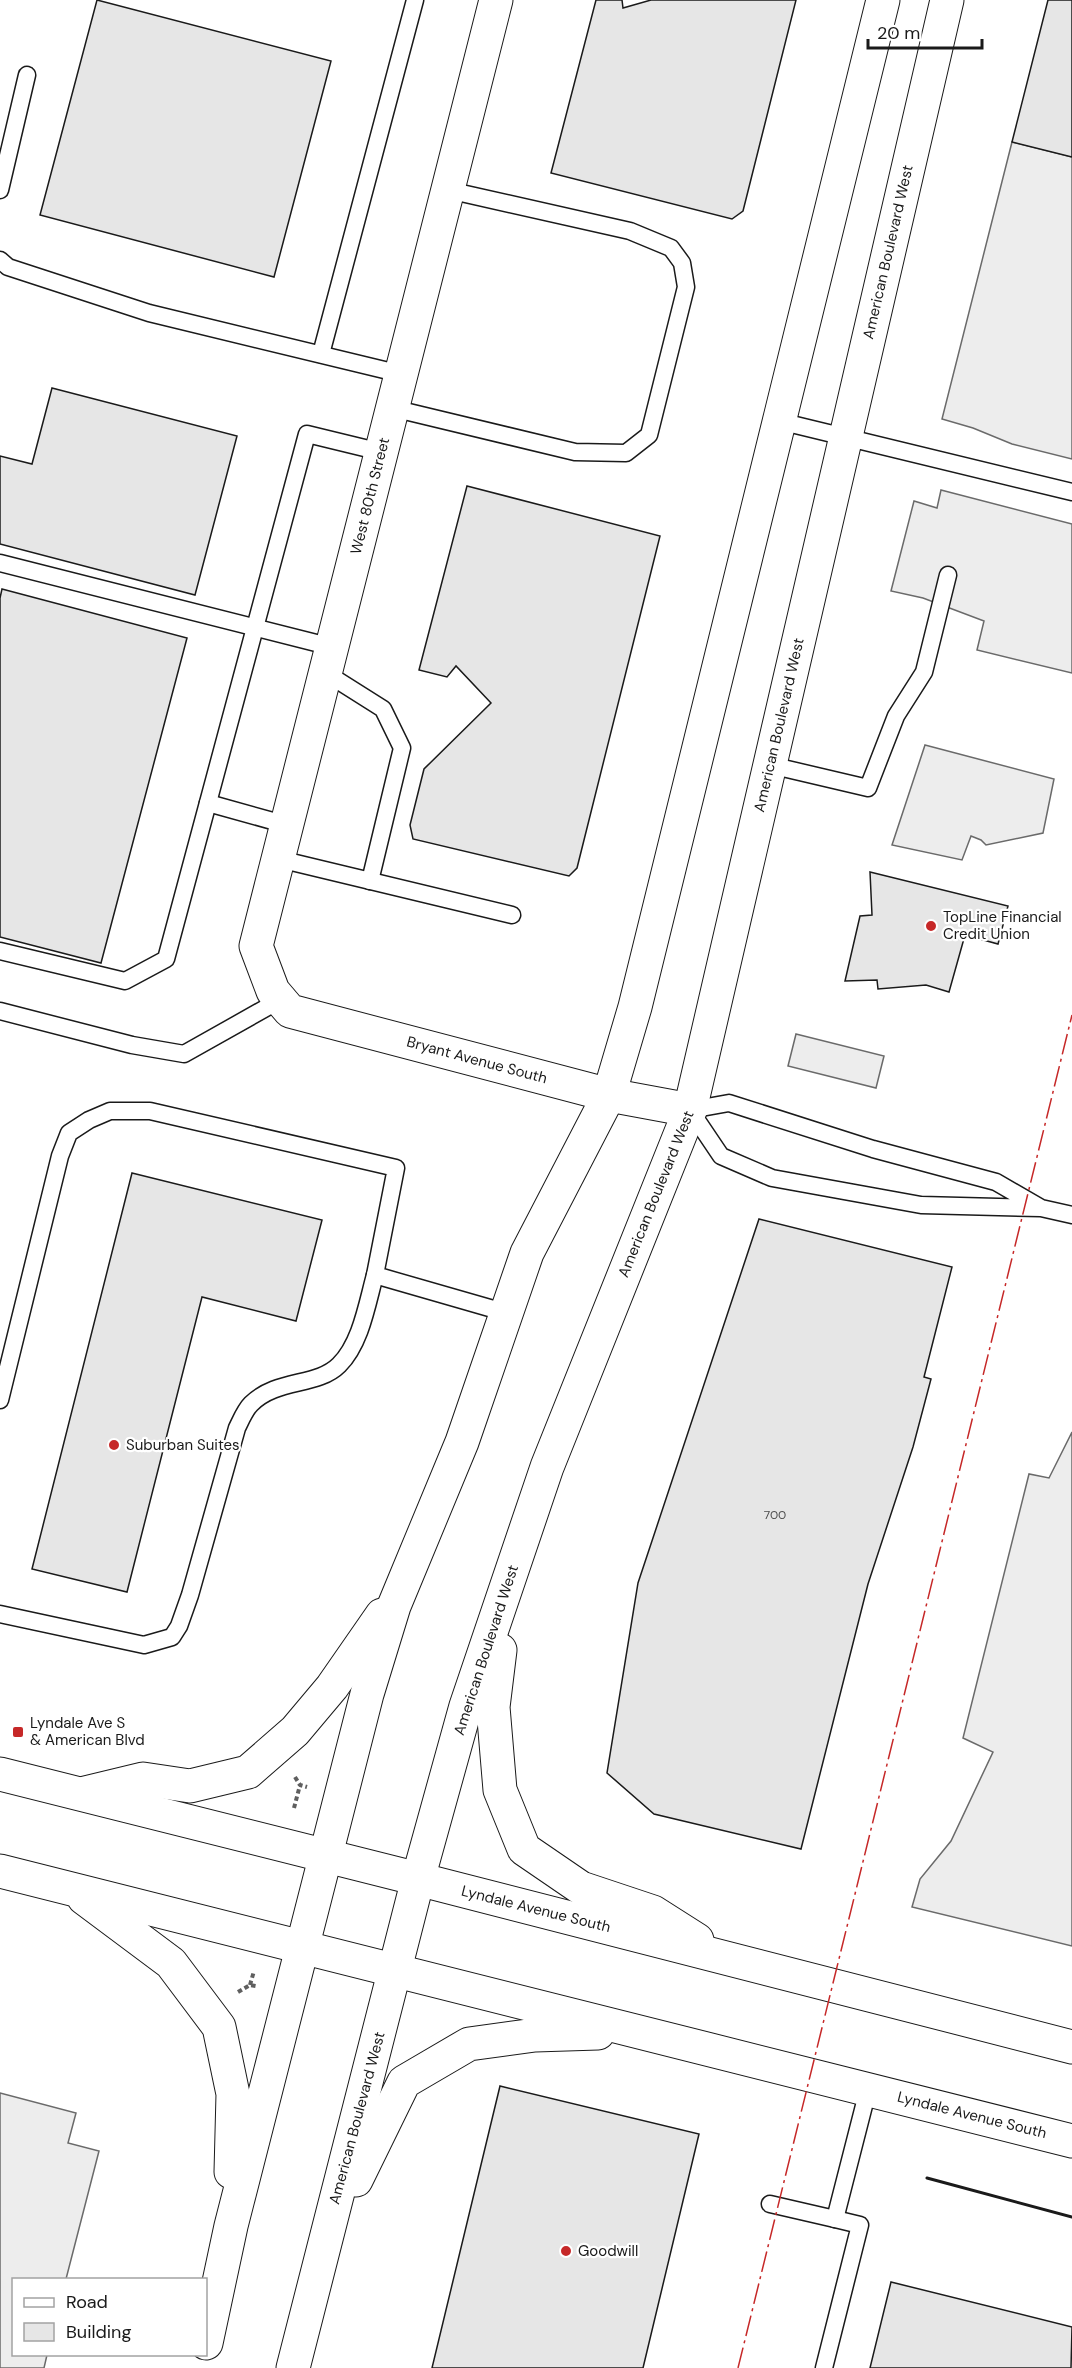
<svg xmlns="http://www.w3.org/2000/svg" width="1072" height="2368" viewBox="0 0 1072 2368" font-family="'DM Sans',sans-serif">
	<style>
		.parking { fill: #ededed; stroke: #6a6a6a; stroke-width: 1.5 }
		.building { fill: #e6e6e6; stroke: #1a1a1a; stroke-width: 1.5 }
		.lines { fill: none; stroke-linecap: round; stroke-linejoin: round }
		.service-casing { stroke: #1a1a1a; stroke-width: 19 }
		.minor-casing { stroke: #1a1a1a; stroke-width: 35 }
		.secondary-casing { stroke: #1a1a1a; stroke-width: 35 }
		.path { stroke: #5f5f5f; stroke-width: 4; stroke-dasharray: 4.5 3; stroke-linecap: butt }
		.service { stroke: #fff; stroke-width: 16 }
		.minor { stroke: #fff; stroke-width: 33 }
		.secondary { stroke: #fff; stroke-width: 33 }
		.wall { stroke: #1a1a1a; stroke-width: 3 }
		.power { stroke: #c62828; stroke-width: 1.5; stroke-dasharray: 21 4.5 3 4.5; stroke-linecap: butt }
		.poi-dot { fill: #c62828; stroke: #fff; stroke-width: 2 }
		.labels { text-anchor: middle; stroke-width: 4.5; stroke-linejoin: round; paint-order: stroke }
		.number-label { font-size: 12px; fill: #4d4d4d }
		.street-label { font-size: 15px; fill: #1a1a1a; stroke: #fff }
		.poi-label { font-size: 15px; fill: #1a1a1a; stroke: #fff; text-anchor: start }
	</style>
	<rect width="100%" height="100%" fill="#fff"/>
	<g class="parking">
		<polygon points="1012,142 1072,157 1072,459 1012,444 973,428 942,419"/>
		<polygon points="941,490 1072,524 1072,673 977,650 984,621 923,598 891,591 914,501 937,508"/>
		<polygon points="925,745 1054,779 1043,833 986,845 981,840 971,836 962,860 892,845"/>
		<polygon points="796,1034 884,1056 876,1088 788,1066"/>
		<polygon points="1072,1432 1072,1946 912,1907 920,1879 951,1841 993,1752 963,1738 1029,1474 1049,1478"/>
		<polygon points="0,2093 76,2113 68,2143 99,2151 66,2279 14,2280 14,2354 47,2355 44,2368 0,2368"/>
	</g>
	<g class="building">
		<polygon points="97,0 331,61 274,277 40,215"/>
		<polygon points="596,0 622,0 623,8 651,0 796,0 743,211 732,219 551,173"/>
		<polygon points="1048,0 1072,0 1072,157 1012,142"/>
		<polygon points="52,388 237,436 195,595 0,544 0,456 32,464"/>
		<polygon points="467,486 660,536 577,868 569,876 413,839 410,825 424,769 491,703 456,666 447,677 419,670"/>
		<polygon points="2,589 187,638 101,963 0,937 0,598"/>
		<polygon points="870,872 1008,906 998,944 965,935 949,992 926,985 878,989 877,980 845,981 860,916 872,915"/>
		<polygon points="132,1173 322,1220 296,1321 202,1297 127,1592 32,1569"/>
		<polygon points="759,1219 952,1267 924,1377 931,1379 913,1447 868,1584 801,1849 654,1814 607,1773 638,1583"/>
		<polygon points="500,2086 699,2134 643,2368 432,2368"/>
		<polygon points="891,2282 1072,2327 1071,2368 870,2368"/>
	</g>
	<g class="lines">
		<g class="service-casing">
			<g id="service">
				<polyline points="0,190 27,75"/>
				<polyline points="0,260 8,267 149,313 401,374"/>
				<polyline points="321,354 415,0"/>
				<polyline points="392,408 575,452 626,453 649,435 686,287 682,263 671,248 630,231 448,190"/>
				<polyline points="779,421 1072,492"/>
				<polyline points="0,563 332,647"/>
				<polyline points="326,673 383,709 402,748 370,881"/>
				<polyline points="770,765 868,788 896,716 924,672 948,575"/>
				<polyline points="208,803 287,825"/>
				<polyline points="279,859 512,915"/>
				<polyline points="0,951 125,981 166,959 307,434 381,452"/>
				<polyline points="0,1011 132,1045 184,1054 280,1000"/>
				<polyline points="1041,1208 996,1182 873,1149 729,1103 690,1110 721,1156 772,1178 921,1205 1041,1208 1072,1215"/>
				<polyline points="0,1400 60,1156 69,1133 89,1120 110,1111 150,1111 396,1168 375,1275 507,1313"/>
				<path d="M0,1614l144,31 28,-8 7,-11 11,-31 47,-167c4,-8 8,-18 14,-24 26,-26 66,-17 88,-39 22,-22 28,-61 36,-90"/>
				<polyline points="770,2204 835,2219 868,2090"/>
				<polyline points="824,2368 860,2225 835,2219"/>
			</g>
		</g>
		<g class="minor-casing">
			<polyline id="minor" points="496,0 256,946 273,991 290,1011 609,1095 690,1110"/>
		</g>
		<g class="secondary-casing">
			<g id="secondary">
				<polyline points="500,1650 493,1707 500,1790 524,1849 581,1888 653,1912 697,1940"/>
				<polyline points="0,1774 418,1879 1072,2047"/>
				<polyline points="85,1793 143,1779 190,1786 248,1772 295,1731 332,1687 382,1615"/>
				<polyline points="0,1871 1072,2141"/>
				<polyline points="84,1898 171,1963 219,2027 233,2094 231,2172"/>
				<polyline points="356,2180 404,2082 469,2044 535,2035 598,2033"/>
				<polyline points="206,2343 231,2226 367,1694 394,1606 462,1442 527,1253 609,1095 635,1007 883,0"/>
				<polyline points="293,2368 418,1879 466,1706 547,1467 690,1110 947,0"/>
			</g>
		</g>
		<g class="path">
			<polyline points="295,1777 300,1785 307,1787"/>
			<polyline points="294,1808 300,1785"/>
			<polyline points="250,1985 254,1971"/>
			<polyline points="238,1992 250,1985 256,1986"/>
		</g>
		<use href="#service" class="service"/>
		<use href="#minor" class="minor"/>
		<use href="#secondary" class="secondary"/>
		<polyline class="wall" points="927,2178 1072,2217"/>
		<polyline class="power" points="738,2368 1072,1015"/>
	</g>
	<g class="poi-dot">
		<circle cx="931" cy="926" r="6"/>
		<circle cx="114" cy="1445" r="6"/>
		<rect x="12" y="1726" width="12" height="12" rx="3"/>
		<circle cx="566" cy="2251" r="6"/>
	</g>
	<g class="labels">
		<g class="number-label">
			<text x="775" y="1519">700</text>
		</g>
		<g class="street-label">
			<text transform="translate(888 252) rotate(-77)" y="5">American Boulevard West</text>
			<text transform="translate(370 496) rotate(-76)" y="5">West 80th Street</text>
			<text transform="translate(779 725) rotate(-77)" y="5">American Boulevard West</text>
			<text transform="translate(477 1060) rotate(15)" y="5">Bryant Avenue South</text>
			<text transform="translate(656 1194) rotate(-68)" y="5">American Boulevard West</text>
			<text transform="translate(486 1650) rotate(-72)" y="5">American Boulevard West</text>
			<text transform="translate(536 1909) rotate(14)" y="5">Lyndale Avenue South</text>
			<text transform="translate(972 2115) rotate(14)" y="5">Lyndale Avenue South</text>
			<text transform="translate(357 2118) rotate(-75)" y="5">American Boulevard West</text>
		</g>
		<g class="poi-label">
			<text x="943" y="922">TopLine Financial<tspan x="943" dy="17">Credit Union</tspan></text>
			<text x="126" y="1450">Suburban Suites</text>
			<text x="30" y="1728">Lyndale Ave S<tspan x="30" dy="17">&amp; American Blvd</tspan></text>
			<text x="578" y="2256">Goodwill</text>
		</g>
	</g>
	<rect x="12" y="2278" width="195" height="78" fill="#ffffff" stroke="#a3a3a3" stroke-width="1.5"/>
	<rect x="24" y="2298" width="30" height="9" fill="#ffffff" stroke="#a3a3a3" stroke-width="1.5"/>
	<text x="66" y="2308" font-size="18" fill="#1a1a1a">Road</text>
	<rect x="24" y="2323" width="30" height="18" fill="#e6e6e6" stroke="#a3a3a3" stroke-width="1.5"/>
	<text x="66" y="2338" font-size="18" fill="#1a1a1a">Building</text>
	<path d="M868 39v9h114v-9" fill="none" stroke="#1a1a1a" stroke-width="3"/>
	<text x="877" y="39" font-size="18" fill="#1a1a1a" stroke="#ffffff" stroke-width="4.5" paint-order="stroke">20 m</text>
</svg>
